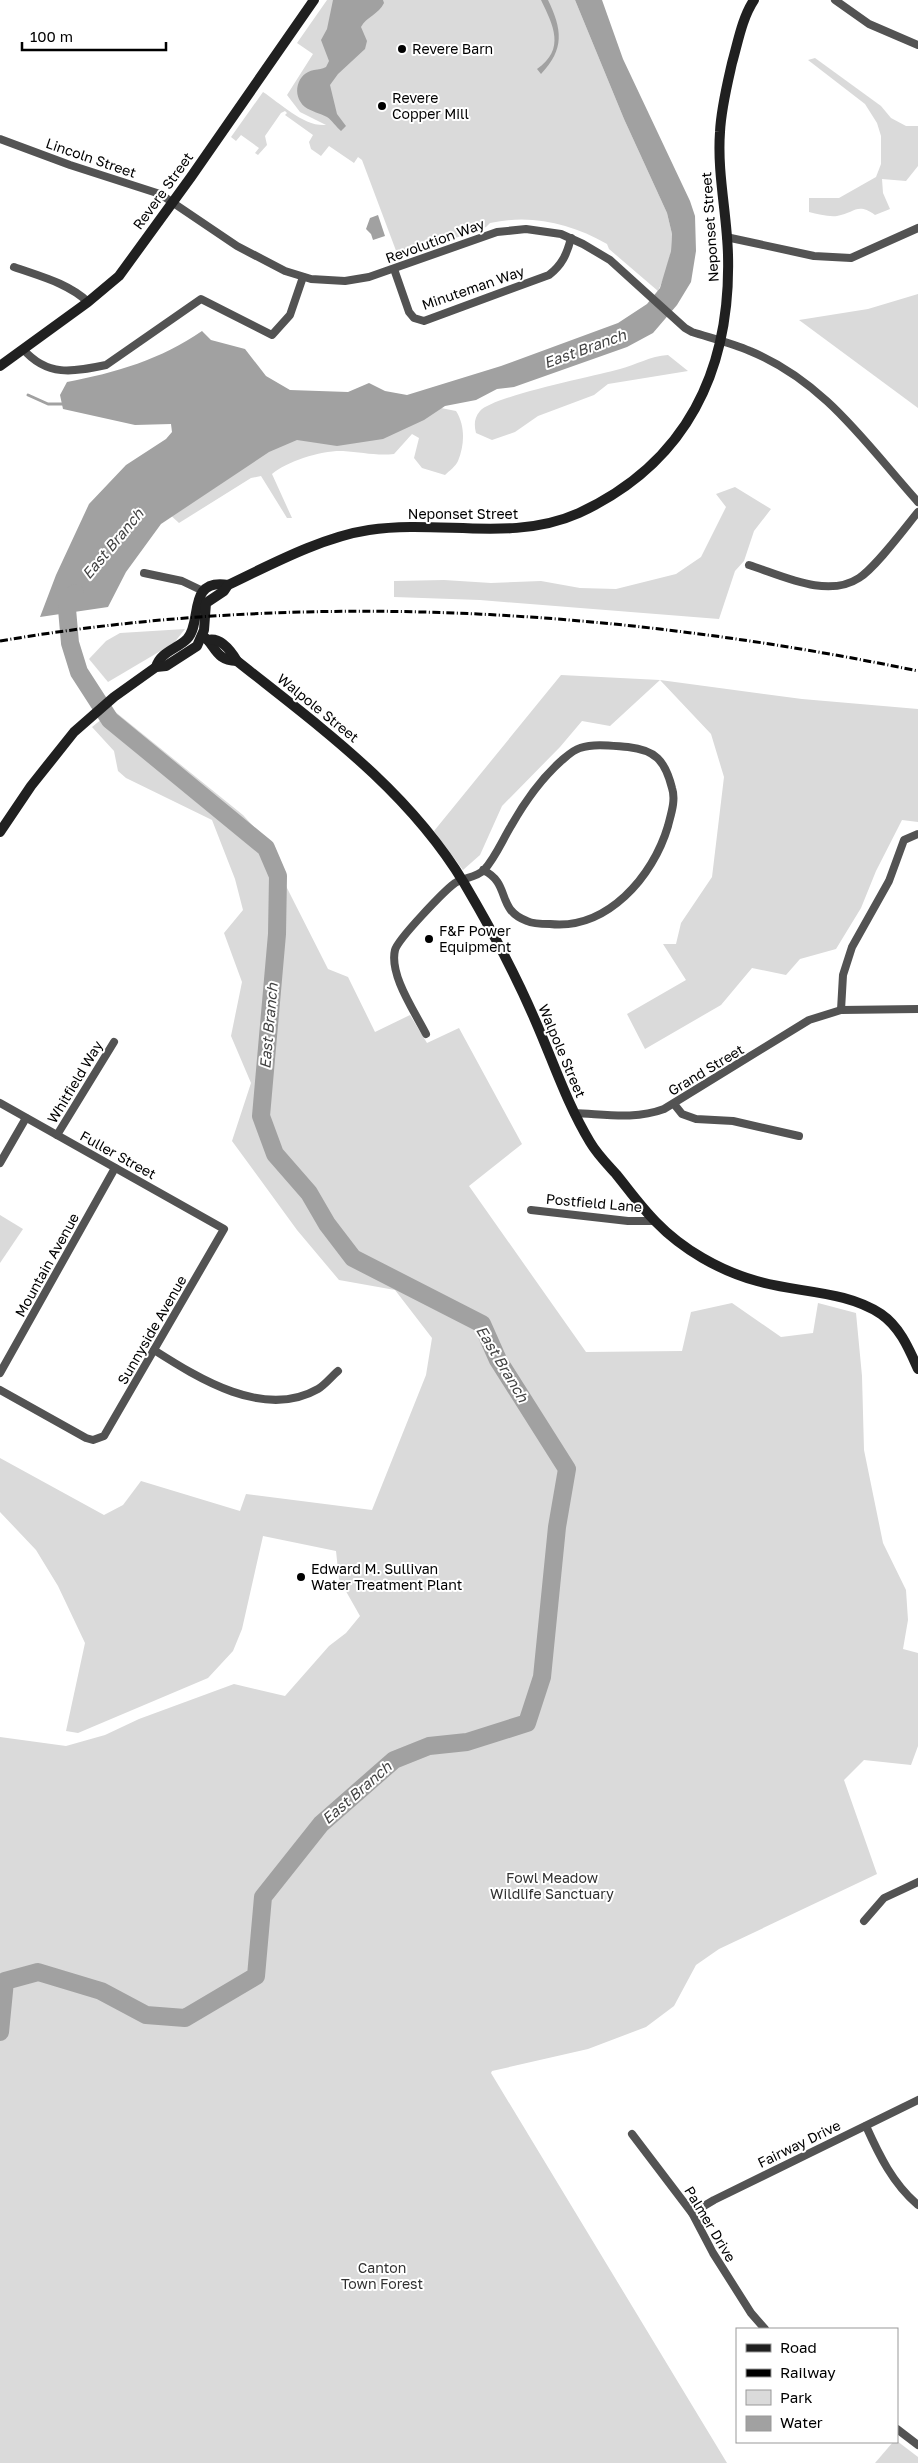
<svg xmlns="http://www.w3.org/2000/svg" width="918" height="2463" viewBox="0 0 918 2463" font-family="'Golos Text',sans-serif">
	<style>
		.green { fill: #dadada }
		.water { fill: #a1a1a1 }
		.lines { fill: none; stroke-linecap: round; stroke-linejoin: round }
		.stream { stroke: #a1a1a1; stroke-width: 3 }
		.river { stroke: #a1a1a1; stroke-width: 18 }
		.street { stroke: #535353; stroke-width: 8 }
		.secondary { stroke: #202020; stroke-width: 10 }
		.rail { stroke: #000; stroke-width: 3; stroke-dasharray: 8 2.5 1 2.5; stroke-linecap: butt }
		.poi-dot { fill: #000; stroke: #fff; stroke-width: 2 }
		.labels { text-anchor: middle; stroke-width: 4; stroke-linejoin: round; paint-order: stroke }
		.poi-label { font-size: 14px; fill: #000; stroke: #fff; text-anchor: start }
		.street-label { font-size: 14px; fill: #000; stroke: #fff }
		.park-label { font-size: 14px; fill: #313131; stroke: #fff }
		.water-label { font-size: 15px; font-style: italic; fill: #424242; stroke: #fff }
	</style>
	<rect width="100%" height="100%" fill="#fff"/>
	<g class="green">
		<path d="M327,0h248l49,119 43,94 5,21 -1,17 -5,22 -8,18 -49,-42 -2,-5c-37,-21 -76,-30 -117,-21l-4,4 -36,13 -5,-2 -47,18 -36,-96 -4,-3 -4,6 -25,-17 -8,10 -10,-7 -2,-7 4,-7 -28,-20 2,-2 -2,-2 -4,2 -16,23 2,9 -9,10 -3,-2 4,-5 -18,-13 -5,6 -5,-4 32,-45c17,11 41,35 63,33l-26,-13 -13,-17 26,-41 -16,-11z"/>
		<path d="M815,58l66,48 10,12 15,8h12v40l-12,15 -24,-2 1,14 7,16 -15,6c-18,-13 -20,-2 -38,1 -9,1 -19,-2 -28,-4v-14h30l37,-21 5,-13v-28l-4,-13 -12,-19 -57,-44z"/>
		<polygon points="918,294 918,408 799,320 868,309"/>
		<path d="M668,355l20,16 -80,13 -14,11 -56,21 -23,16 -23,8 -16,-7c-2,-8 -2,-15 4,-22 13,-15 115,-35 140,-42 16,-4 30,-13 48,-14z"/>
		<path d="M431,406l25,5c9,14 9,33 2,50 -2,5 -9,10 -13,14l-23,-7 -8,-10 5,-20 -7,-4 -18,20c-18,2 -33,-2 -51,-3 -20,-1 -56,10 -71,23l20,44h-5l-26,-42 -10,2 -72,45 -12,-11 96,-72z"/>
		<polygon points="735,487 771,509 754,531 744,561 735,571 719,619 480,600 394,597 394,581 444,580 491,583 541,581 580,588 616,589 676,574 701,557 726,507 716,494"/>
		<polygon points="185,629 174,643 108,682 89,659 106,641 120,633"/>
		<polygon points="561,675 660,680 802,699 918,709 918,822 902,820 876,871 861,908 836,949 800,959 786,975 752,968 721,1005 645,1049 627,1014 686,980 663,944 676,944 681,923 712,877 724,777 711,734 660,680 610,726 582,721 560,747 502,806 480,855 463,870 434,831"/>
		<polygon points="113,710 243,815 272,847 287,888 328,969 348,977 375,1032 410,1015 427,1043 459,1028 522,1144 469,1186 586,1352 682,1351 691,1312 732,1303 781,1337 813,1333 818,1303 856,1313 862,1376 864,1450 883,1543 906,1590 908,1620 903,1649 918,1653 918,1746 911,1765 864,1760 844,1780 877,1874 719,1949 696,1965 674,2006 646,2027 588,2049 492,2071 491,2073 727,2463 0,2463 0,1737 66,1746 105,1735 139,1719 234,1684 285,1696 329,1646 346,1633 360,1616 339,1579 336,1551 263,1536 242,1629 233,1651 208,1678 78,1733 66,1731 85,1643 58,1586 36,1550 0,1512 0,1458 104,1515 123,1505 141,1481 240,1511 246,1494 372,1510 426,1375 432,1338 395,1290 339,1280 297,1230 232,1141 251,1083 231,1036 242,982 224,933 243,910 235,879 212,820 126,778 118,771 114,751 92,727"/>
		<polygon points="0,1215 23,1229 0,1263"/>
		<polygon points="897,2441 918,2457 918,2463 875,2463 893,2442"/>
	</g>
	<g class="water">
		<path d="M333,0h50l1,3c-5,11 -18,14 -23,24l6,14 -2,8 -27,25 -8,11 7,29 9,12 -5,5c-5,-4 -9,-11 -14,-14 -7,-4 -15,-5 -22,-10 -14,-12 -8,-34 9,-37 5,-1 8,-1 12,-3l3,-6 -8,-21 6,-11z"/>
		<path d="M541,0h7c14,29 17,49 -7,74l-4,-5c29,-20 16,-44 4,-69z"/>
		<path d="M575,0h27l21,59 67,142 5,15 1,35 -5,31 -14,23 -24,28 -26,14 -113,40 -17,2 -21,11 -31,6 -21,14 -41,19 -46,7 -40,-6 -28,12 -108,72 -35,48 -18,35 -68,10 16,-42 33,-71 37,-39 40,-26 6,-7 -1,-8 -36,1 -72,-16 -3,-14 7,-13c48,-9 95,-23 135,-51l9,9 34,9 21,27 24,14 58,2 21,-9 16,8 22,4 94,-29 117,-43 29,-19 13,-16 11,-37 1,-17 -5,-21 -43,-94z"/>
		<polygon points="378,215 385,236 373,240 371,234 366,229 370,218"/>
	</g>
	<g class="lines">
		<polyline class="stream" points="28,395 48,404 65,404"/>
		<polyline class="river" points="0,2032 5,1981 38,1972 101,1991 146,2015 185,2018 256,1976 263,1897 321,1824 394,1760 429,1746 467,1742 527,1723 542,1677 557,1527 567,1469 498,1360 482,1324 353,1258 327,1224 309,1193 275,1154 261,1116 277,934 278,876 266,848 110,720 79,672 70,643 67,609 75,593"/>
		<g class="street">
			<polyline points="835,0 869,24 918,45"/>
			<path d="M0,139l70,26 90,29 77,52 48,25 26,8 34,2 24,-4 128,-45 29,-3 35,5 22,10 27,16 75,68 7,4c19,6 40,11 58,19 75,31 116,93 168,151"/>
			<polyline points="726,237 814,256 851,258 918,228"/>
			<path d="M14,267c25,9 54,16 74,35"/>
			<path d="M394,269l15,43 5,6 10,3 125,-46c13,-10 18,-21 22,-37"/>
			<path d="M23,349c24,28 50,23 83,16l95,-66 71,36 18,-20 13,-38"/>
			<path d="M749,565c32,10 78,34 110,13 17,-11 45,-49 59,-66"/>
			<polyline points="144,573 182,581 203,591"/>
			<polyline points="841,1010 843,975 852,947 889,881 904,840 918,834"/>
			<path d="M426,1034c-11,-22 -37,-59 -31,-84 3,-11 49,-59 60,-67 9,-6 21,-5 29,-13 11,-12 18,-29 27,-44 13,-23 30,-47 50,-65 6,-5 12,-11 19,-13 15,-5 33,-2 48,-1 27,3 37,13 44,41 4,12 -1,26 -4,38 -15,51 -61,104 -118,98 -7,0 -17,0 -23,-3 -32,-12 -15,-37 -44,-51"/>
			<polyline points="0,1103 224,1229 104,1436 93,1440 86,1438 0,1390"/>
			<polyline points="674,1104 682,1114 696,1119 733,1121 799,1136"/>
			<path d="M574,1113c30,1 61,7 90,-4l145,-89 32,-10 77,-1"/>
			<polyline points="57,1135 114,1042"/>
			<polyline points="0,1163 26,1118"/>
			<polyline points="531,1210 628,1221 655,1221"/>
			<path d="M154,1350c44,28 110,70 164,39 7,-4 13,-12 20,-18"/>
			<polyline points="0,1373 115,1168"/>
			<polyline points="864,1921 884,1898 918,1882"/>
			<path d="M866,2126c13,29 27,58 52,79"/>
			<polyline points="632,2134 692,2213 713,2253 751,2313 765,2329"/>
			<polyline points="692,2213 714,2200 918,2100"/>
			<polyline points="897,2429 918,2445"/>
		</g>
		<g class="secondary">
			<polyline points="0,366 88,302 119,276 191,177 314,0"/>
			<path d="M203,636c13,9 11,24 34,25"/>
			<path d="M208,640c13,-3 23,11 29,21 83,66 171,129 227,222 26,44 51,90 71,137 18,41 32,84 55,122 7,12 17,22 26,32 13,16 25,33 40,48 26,27 64,49 101,59 40,12 88,9 124,33 19,13 28,35 37,55"/>
			<path d="M156,667c4,-15 21,-18 31,-28 16,-16 -1,-61 41,-54"/>
			<path d="M0,832l31,-46 43,-54 40,-35 42,-30 10,-1 31,-20 7,-16 2,-27 18,-12 4,-6c42,-20 94,-48 141,-55 70,-11 143,13 210,-17 108,-50 152,-143 149,-258 -1,-41 -11,-82 -8,-123 1,-23 7,-47 12,-69 6,-21 10,-45 22,-63"/>
		</g>
		<path class="rail" d="M0,641c303,-52 619,-32 918,30"/>
	</g>
	<g class="poi-dot">
		<circle cx="402" cy="49" r="5"/>
		<circle cx="382" cy="106" r="5"/>
		<circle cx="429" cy="939" r="5"/>
		<circle cx="301" cy="1577" r="5"/>
	</g>
	<g class="labels">
		<g class="poi-label">
			<text x="412" y="54">Revere Barn</text>
			<text x="392" y="103">Revere<tspan x="392" dy="16">Copper Mill</tspan></text>
			<text x="439" y="936">F&amp;F Power<tspan x="439" dy="16">Equipment</tspan></text>
			<text x="311" y="1574">Edward M. Sullivan<tspan x="311" dy="16">Water Treatment Plant</tspan></text>
		</g>
		<g class="street-label">
			<text transform="translate(91 158) rotate(19)" y="5">Lincoln Street</text>
			<text transform="translate(163 191) rotate(-54)" y="5">Revere Street</text>
			<text transform="translate(710 227) rotate(-94)" y="5">Neponset Street</text>
			<text transform="translate(435 241) rotate(-20)" y="5">Revolution Way</text>
			<text transform="translate(473 288) rotate(-19)" y="5">Minuteman Way</text>
			<text x="463" y="519">Neponset Street</text>
			<text transform="translate(318 708) rotate(39)" y="5">Walpole Street</text>
			<text transform="translate(562 1051) rotate(67)" y="5">Walpole Street</text>
			<text transform="translate(706 1070) rotate(-31)" y="5">Grand Street</text>
			<text transform="translate(75 1082) rotate(-59)" y="5">Whitfield Way</text>
			<text transform="translate(118 1155) rotate(29)" y="5">Fuller Street</text>
			<text transform="translate(594 1203) rotate(5)" y="5">Postfield Lane</text>
			<text transform="translate(47 1265) rotate(-61)" y="5">Mountain Avenue</text>
			<text transform="translate(152 1330) rotate(-60)" y="5">Sunnyside Avenue</text>
			<text transform="translate(799 2144) rotate(-26)" y="5">Fairway Drive</text>
			<text transform="translate(710 2224) rotate(59)" y="5">Palmer Drive</text>
		</g>
		<g class="park-label">
			<text x="552" y="1883">Fowl Meadow<tspan x="552" dy="16">Wildlife Sanctuary</tspan></text>
			<text x="382" y="2273">Canton<tspan x="382" dy="16">Town Forest</tspan></text>
		</g>
		<g class="water-label">
			<text transform="translate(585 349) rotate(-20)" y="5">East Branch</text>
			<text transform="translate(113 544) rotate(-50)" y="5">East Branch</text>
			<text transform="translate(269 1026) rotate(-85)" y="5">East Branch</text>
			<text transform="translate(502 1364) rotate(59)" y="5">East Branch</text>
			<text transform="translate(357 1793) rotate(-41)" y="5">East Branch</text>
		</g>
	</g>
	<rect x="736" y="2328" width="162" height="115" fill="#ffffff" stroke="#999999"/>
	<rect x="746" y="2344" width="25" height="8" fill="#202020" stroke="#999999"/>
	<text x="780" y="2353" font-size="15" fill="#000000">Road</text>
	<rect x="746" y="2369" width="25" height="8" fill="#000000" stroke="#999999"/>
	<text x="780" y="2378" font-size="15" fill="#000000">Railway</text>
	<rect x="746" y="2390" width="25" height="15" fill="#dadada" stroke="#999999"/>
	<text x="780" y="2403" font-size="15" fill="#000000">Park</text>
	<rect x="746" y="2416" width="25" height="15" fill="#a1a1a1" stroke="#999999"/>
	<text x="780" y="2428" font-size="15" fill="#000000">Water</text>
	<path d="M22 42v8h144v-8" fill="none" stroke="#000000" stroke-width="2.5"/>
	<text x="30" y="42" font-size="15" fill="#000000" stroke="#ffffff" stroke-width="4" paint-order="stroke">100 m</text>
</svg>
